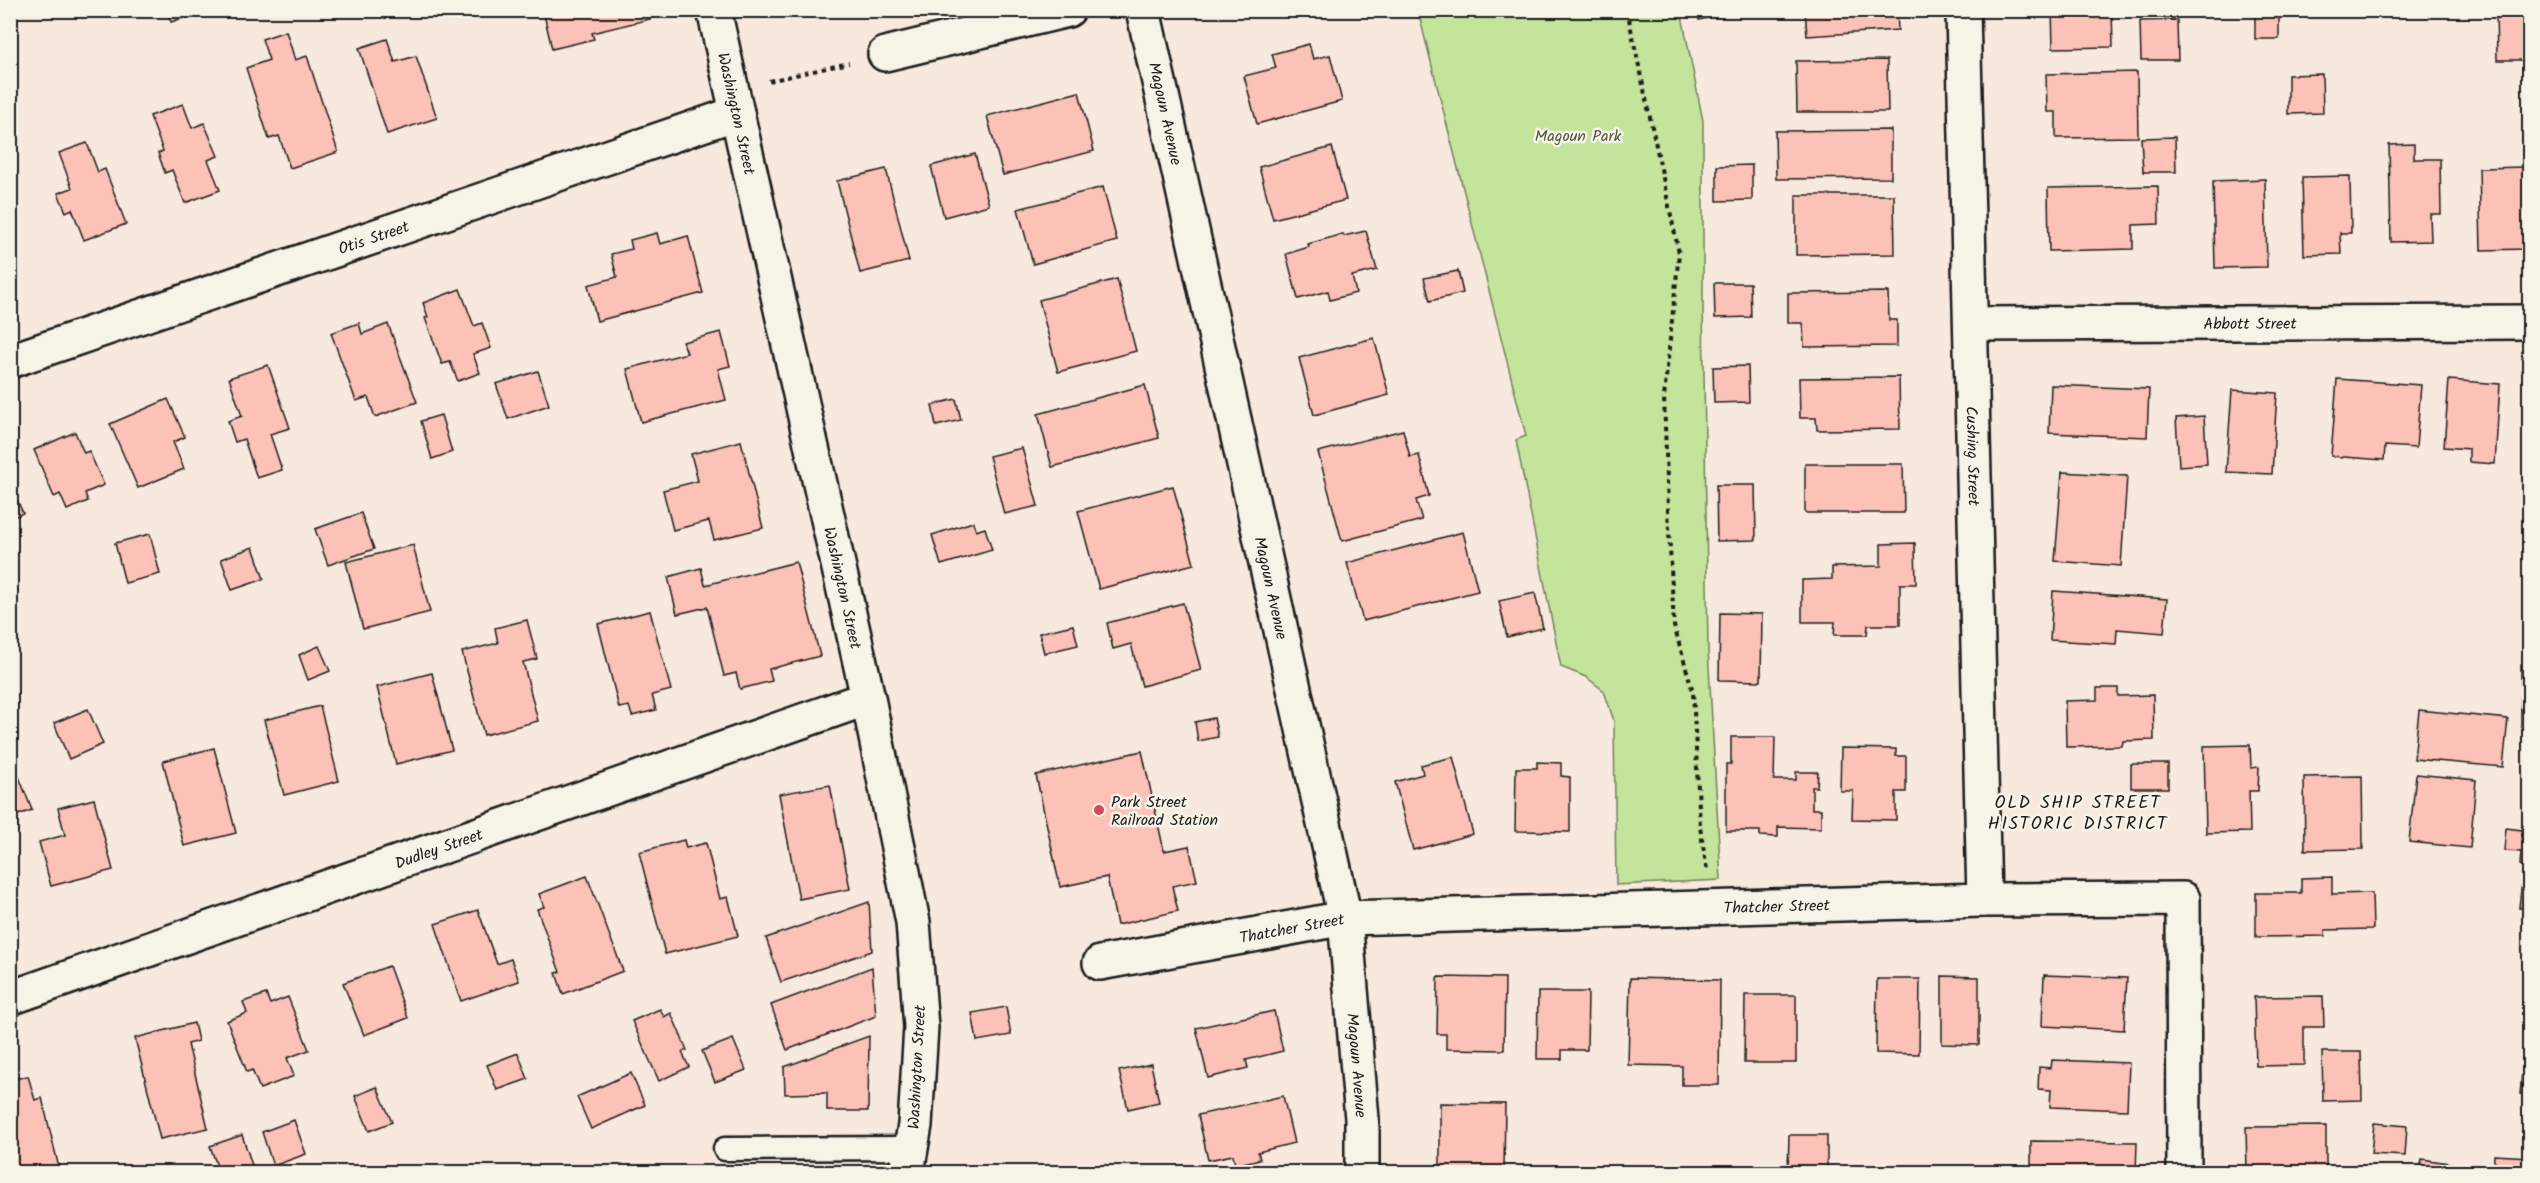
<svg xmlns="http://www.w3.org/2000/svg" width="2540" height="1183" viewBox="0 0 2540 1183" font-family="Kalam,sans-serif">
	<style>
		.green { fill: #c4e39b; stroke: #70805c; stroke-width: 1.5 }
		.building { fill: #fcc1b7; stroke: #1c1c1c; stroke-width: 1.5 }
		.lines { fill: none; stroke-linecap: round; stroke-linejoin: round }
		.lane-casing { stroke: #1c1c1c; stroke-width: 27 }
		.street-casing { stroke: #1c1c1c; stroke-width: 38 }
		.secondary-casing { stroke: #1c1c1c; stroke-width: 38 }
		.path { stroke: #1c1c1c; stroke-width: 4; stroke-dasharray: 4.5 4.5; stroke-linecap: butt }
		.lane { stroke: #f7f3e8; stroke-width: 22 }
		.street { stroke: #f7f3e8; stroke-width: 33 }
		.secondary { stroke: #f7f3e8; stroke-width: 33 }
		.poi-dot { fill: #d1495b; stroke: #f7f3e8; stroke-width: 2 }
		.labels { text-anchor: middle; stroke-width: 5; stroke-linejoin: round; paint-order: stroke }
		.street-label { font-size: 16px; fill: #1c1c1c; stroke: #f7f3e8 }
		.park-label { font-size: 16px; fill: #4e5842; stroke: #f7f3e8 }
		.poi-label { font-size: 16px; fill: #1c1c1c; stroke: #f7f3e8; text-anchor: start }
		.neighbourhood-label { font-size: 18px; letter-spacing: 1.5px; fill: #1c1c1c; stroke: #f7f3e8 }
	</style>
	<rect width="100%" height="100%" fill="#f8e9de"/>
	<filter id="ink" filterUnits="userSpaceOnUse"><feTurbulence type="fractalNoise" baseFrequency=".0167" numOctaves="2"/><feDisplacementMap in="SourceGraphic" scale="12" xChannelSelector="R" yChannelSelector="G"/><feConvolveMatrix kernelMatrix="1 2 1 2 8 2 1 2 1" color-interpolation-filters="sRGB"/></filter>
	<g filter="url(#ink)">
		<polygon class="green" points="1418,11 1681,11 1703,121 1703,304 1708,649 1721,880 1616,885 1614,721 1604,691 1586,677 1561,667 1516,440 1526,436"/>
		<g class="building">
			<polygon points="167,10 198,10 198,13 171,22"/>
			<polygon points="543,10 648,10 650,19 592,33 594,39 552,49"/>
			<polygon points="1697,10 1741,10 1699,20"/>
			<polygon points="1805,10 1897,10 1898,30 1807,36"/>
			<polygon points="2052,10 2112,10 2113,47 2053,48"/>
			<rect x="2255" y="10" width="24" height="29"/>
			<polygon points="2496,10 2530,10 2530,60 2497,60"/>
			<polygon points="2177,20 2178,60 2141,60 2140,21"/>
			<polygon points="286,31 295,60 307,56 338,152 290,168 279,136 269,139 246,68 269,60 262,39"/>
			<polygon points="387,39 395,62 416,56 437,118 387,134 359,48"/>
			<polygon points="1309,44 1313,59 1330,55 1342,101 1257,124 1244,76 1276,68 1272,54"/>
			<polygon points="1887,60 1888,112 1797,112 1796,61"/>
			<polygon points="2137,72 2138,137 2056,138 2056,112 2047,112 2046,74"/>
			<polygon points="2322,74 2323,113 2288,114 2288,75"/>
			<polygon points="1079,92 1094,151 1003,175 987,116"/>
			<polygon points="183,104 192,128 204,123 218,156 208,160 220,190 185,203 172,170 165,173 158,153 163,151 150,116"/>
			<polygon points="1891,130 1891,178 1776,179 1775,131"/>
			<polygon points="2175,137 2176,172 2143,172 2141,138"/>
			<polygon points="87,143 98,172 105,169 126,224 84,240 72,209 66,212 58,193 72,188 59,153"/>
			<polygon points="2414,144 2414,159 2440,159 2441,214 2430,214 2431,241 2391,242 2389,145"/>
			<polygon points="1332,147 1346,200 1273,219 1259,167"/>
			<polygon points="975,154 989,205 944,217 931,166"/>
			<polygon points="1752,165 1752,200 1717,201 1717,166"/>
			<polygon points="2527,167 2528,249 2481,250 2479,168"/>
			<polygon points="886,169 909,261 860,273 837,181"/>
			<polygon points="2350,176 2351,233 2340,233 2341,254 2304,255 2302,177"/>
			<polygon points="2265,179 2267,267 2215,268 2213,181"/>
			<polygon points="2158,186 2159,224 2133,225 2133,249 2049,251 2048,188"/>
			<polygon points="1103,187 1117,241 1033,264 1018,209"/>
			<polygon points="1796,195 1894,195 1895,254 1796,255"/>
			<polygon points="1366,231 1377,270 1352,276 1356,293 1330,300 1328,291 1298,299 1286,254 1309,247 1308,244 1343,234 1344,236"/>
			<polygon points="657,233 660,244 688,236 703,293 597,321 588,285 617,277 611,254 632,249 630,240"/>
			<polygon points="1458,271 1463,293 1430,301 1424,278"/>
			<polygon points="1117,279 1136,351 1058,372 1039,300"/>
			<polygon points="1714,283 1750,283 1751,317 1715,318"/>
			<polygon points="460,289 474,326 482,323 491,348 473,354 480,373 458,381 450,362 442,364 425,318 428,317 423,303"/>
			<polygon points="1888,292 1889,320 1897,320 1897,346 1804,347 1803,323 1788,323 1788,293"/>
			<polygon points="359,323 362,334 388,324 417,402 375,417 368,397 356,401 331,333"/>
			<polygon points="721,332 730,366 718,369 726,400 641,422 627,369 687,353 683,342"/>
			<polygon points="1374,338 1389,395 1314,415 1299,358"/>
			<polygon points="268,365 290,428 270,434 282,470 257,478 244,439 235,442 228,421 242,416 229,378"/>
			<polygon points="1748,366 1749,402 1714,403 1713,367"/>
			<polygon points="538,371 549,405 508,419 496,384"/>
			<polygon points="1899,377 1900,429 1817,430 1816,418 1800,418 1799,378"/>
			<polygon points="2337,379 2421,385 2416,448 2385,446 2384,460 2331,456"/>
			<polygon points="2449,380 2500,384 2495,464 2469,462 2469,449 2444,447"/>
			<polygon points="1145,385 1159,438 1052,467 1038,414"/>
			<polygon points="2051,385 2149,389 2147,437 2049,433"/>
			<polygon points="2232,390 2277,393 2272,474 2226,472"/>
			<polygon points="168,399 185,437 173,442 184,469 138,488 110,424"/>
			<polygon points="956,399 961,420 936,426 932,405"/>
			<polygon points="441,415 452,452 432,459 421,421"/>
			<polygon points="2204,416 2207,464 2179,466 2176,418"/>
			<polygon points="1403,430 1410,457 1419,455 1429,496 1416,500 1422,520 1342,541 1318,452"/>
			<polygon points="75,432 84,453 89,451 104,485 85,493 88,501 67,510 60,494 54,497 34,450"/>
			<polygon points="741,441 763,528 714,540 709,521 673,530 663,490 698,481 691,454"/>
			<polygon points="1022,448 1038,506 1004,514 989,456"/>
			<polygon points="1805,464 1903,464 1904,513 1805,513"/>
			<polygon points="2062,472 2127,476 2121,566 2055,561"/>
			<polygon points="10,485 23,513 10,519"/>
			<polygon points="1716,485 1755,485 1756,540 1717,541"/>
			<polygon points="1173,486 1194,564 1099,589 1078,511"/>
			<polygon points="361,513 374,549 328,565 315,529"/>
			<polygon points="973,522 976,531 985,528 992,550 941,565 932,535"/>
			<polygon points="1463,532 1478,591 1363,621 1347,563"/>
			<polygon points="150,534 160,574 125,583 115,543"/>
			<polygon points="1915,543 1916,584 1900,584 1900,625 1868,625 1867,635 1834,635 1835,622 1802,622 1802,580 1832,579 1832,567 1881,566 1881,544"/>
			<polygon points="413,545 430,612 363,629 346,562"/>
			<polygon points="253,547 264,579 232,590 221,559"/>
			<polygon points="796,562 820,656 769,669 772,681 740,689 736,673 724,676 707,607 677,614 668,577 701,568 705,585"/>
			<polygon points="2053,591 2167,599 2164,633 2117,629 2116,644 2050,640"/>
			<polygon points="1535,593 1543,628 1507,637 1499,601"/>
			<polygon points="1183,603 1201,670 1142,686 1131,644 1113,649 1107,623"/>
			<polygon points="650,611 671,690 652,695 656,710 632,716 629,706 619,708 598,624"/>
			<polygon points="1720,613 1762,614 1761,681 1719,680"/>
			<polygon points="527,620 537,659 523,662 538,721 484,735 462,652 498,643 495,628"/>
			<polygon points="1073,625 1078,645 1044,653 1039,633"/>
			<polygon points="319,646 330,671 308,680 299,655"/>
			<polygon points="2521,665 2530,665 2530,725 2521,726"/>
			<polygon points="432,673 452,750 396,764 377,687"/>
			<polygon points="2097,688 2118,688 2118,696 2153,695 2154,740 2123,741 2122,746 2066,747 2065,701 2097,700"/>
			<polygon points="320,706 339,781 284,795 264,720"/>
			<polygon points="88,709 103,744 69,759 54,723"/>
			<polygon points="2419,710 2508,719 2503,767 2414,759"/>
			<polygon points="1214,718 1218,737 1198,741 1195,722"/>
			<polygon points="1731,737 1775,737 1774,780 1796,780 1796,772 1818,772 1817,787 1812,787 1812,809 1821,809 1821,828 1778,827 1778,837 1760,836 1760,831 1726,831 1726,764 1731,764"/>
			<polygon points="2250,745 2251,768 2259,767 2258,791 2249,791 2250,832 2206,833 2204,746"/>
			<polygon points="214,748 236,833 184,846 163,761"/>
			<polygon points="1841,748 1896,749 1896,756 1906,756 1906,792 1896,792 1896,820 1852,819 1853,791 1840,791"/>
			<polygon points="1142,751 1164,851 1189,846 1197,881 1172,886 1178,911 1117,925 1107,877 1060,887 1036,775"/>
			<polygon points="10,754 32,810 10,818"/>
			<polygon points="1453,757 1473,834 1413,850 1395,782 1423,774 1421,765"/>
			<polygon points="1537,762 1561,763 1561,776 1570,777 1570,832 1515,831 1516,768 1537,768"/>
			<rect x="2131" y="764" width="37" height="24"/>
			<polygon points="2416,774 2476,780 2470,848 2409,842"/>
			<polygon points="2362,776 2363,849 2305,850 2304,777"/>
			<polygon points="830,785 850,889 799,899 779,794"/>
			<polygon points="94,799 113,870 51,886 39,842 65,835 58,808"/>
			<polygon points="2506,828 2530,831 2530,866 2520,865 2521,852 2504,851"/>
			<polygon points="684,840 686,848 706,843 720,899 728,897 738,936 665,954 639,852"/>
			<polygon points="587,876 623,971 563,994 556,973 560,972 537,909 544,907 539,894"/>
			<polygon points="2332,877 2332,894 2372,893 2373,929 2325,930 2325,936 2256,937 2256,893 2301,893 2301,878"/>
			<polygon points="2522,882 2530,883 2530,908 2519,907"/>
			<polygon points="869,902 872,951 781,982 766,938"/>
			<polygon points="478,910 497,964 511,959 519,981 461,1001 435,924"/>
			<polygon points="389,966 408,1018 364,1035 343,983"/>
			<polygon points="872,967 876,1016 787,1050 771,1005"/>
			<polygon points="2044,975 2127,978 2124,1030 2042,1026"/>
			<polygon points="1942,976 1979,977 1979,1045 1942,1044"/>
			<polygon points="1438,977 1505,978 1504,1050 1446,1049 1446,1034 1437,1034"/>
			<polygon points="1630,978 1720,980 1719,1085 1682,1085 1682,1066 1628,1065"/>
			<polygon points="1877,979 1920,979 1919,1054 1876,1053"/>
			<polygon points="1538,992 1588,992 1587,1050 1562,1050 1562,1059 1537,1059"/>
			<polygon points="2530,993 2530,1095 2520,1094"/>
			<polygon points="266,994 270,1004 288,997 309,1050 287,1058 294,1076 260,1089 252,1070 247,1072 227,1021 247,1013 243,1002"/>
			<polygon points="1745,995 1796,995 1796,1063 1744,1063"/>
			<polygon points="2323,996 2324,1027 2304,1027 2304,1065 2256,1066 2254,997"/>
			<polygon points="1006,1007 1011,1035 977,1041 972,1013"/>
			<polygon points="660,1009 664,1017 671,1013 687,1050 682,1052 689,1067 659,1081 632,1021"/>
			<polygon points="1274,1011 1283,1051 1246,1060 1248,1068 1208,1078 1196,1028"/>
			<polygon points="194,1023 198,1041 188,1044 208,1128 160,1139 135,1038"/>
			<polygon points="869,1036 868,1111 827,1111 827,1093 785,1094 784,1067"/>
			<polygon points="733,1039 746,1070 715,1082 702,1051"/>
			<polygon points="2322,1052 2361,1052 2362,1100 2323,1101"/>
			<polygon points="518,1053 528,1079 497,1090 487,1065"/>
			<polygon points="2052,1060 2129,1063 2127,1110 2050,1107 2051,1090 2038,1089 2039,1067 2051,1068"/>
			<polygon points="1151,1064 1159,1102 1128,1109 1119,1071"/>
			<polygon points="631,1073 645,1105 591,1129 577,1097"/>
			<polygon points="28,1076 35,1100 42,1098 60,1172 16,1172 10,1151 10,1080"/>
			<polygon points="377,1087 392,1122 369,1131 355,1096"/>
			<polygon points="1283,1096 1294,1143 1258,1152 1260,1159 1235,1165 1233,1155 1208,1160 1198,1115"/>
			<polygon points="1440,1103 1505,1104 1504,1172 1440,1171"/>
			<polygon points="294,1120 306,1154 273,1166 262,1132"/>
			<polygon points="2374,1123 2407,1126 2405,1156 2371,1154"/>
			<polygon points="2326,1126 2326,1172 2247,1172 2246,1127"/>
			<polygon points="242,1135 253,1168 240,1172 219,1172 210,1146"/>
			<polygon points="1789,1135 1827,1135 1827,1170 1788,1170"/>
			<polygon points="2031,1141 2137,1142 2136,1172 2031,1172"/>
			<polygon points="2494,1155 2530,1157 2530,1172 2493,1172"/>
			<polygon points="2422,1159 2455,1164 2454,1172 2420,1172"/>
		</g>
		<g class="lines">
			<g class="lane-casing">
				<polyline id="lane" points="725,1149 911,1148"/>
			</g>
			<g class="street-casing">
				<g id="street">
					<path id="s1" d="M1143,10l202,908 17,201v53"/>
					<path id="s2" d="M1963,10l21,890"/>
					<polyline points="885,54 1068,10"/>
					<path id="s3" d="M1971,324l559,-2"/>
					<path id="s4" d="M10,361l727,-248"/>
					<path id="s5" d="M1100,963l245,-45 639,-18 199,-1 1,273"/>
					<path id="s6" d="M10,998l858,-300"/>
				</g>
			</g>
			<g class="secondary-casing">
				<g id="secondary">
					<path id="s7" d="M714,10l154,688 45,224 8,105 -6,98 -8,47"/>
				</g>
			</g>
			<g class="path">
				<polyline points="1627,10 1679,253 1664,397 1668,510 1674,626 1693,692 1700,827 1707,870"/>
				<polyline points="769,81 849,63"/>
			</g>
			<use href="#lane" class="lane"/>
			<use href="#street" class="street"/>
			<use href="#secondary" class="secondary"/>
		</g>
	</g>
	<circle class="poi-dot" cx="1099" cy="810" r="6"/>
	<g class="labels">
		<g class="street-label">
			<text dy="6" stroke="none"><textPath href="#s7" startOffset="106">Washington Street</textPath></text>
			<text dy="6" stroke="none"><textPath href="#s1" startOffset="106">Magoun Avenue</textPath></text>
			<text dy="6" stroke="none"><textPath href="#s4" startOffset="384">Otis Street</textPath></text>
			<text dy="6" stroke="none"><textPath href="#s3" startOffset="279">Abbott Street</textPath></text>
			<text dy="6" stroke="none"><textPath href="#s2" startOffset="446">Cushing Street</textPath></text>
			<text dy="6" stroke="none"><textPath href="#s7" startOffset="592">Washington Street</textPath></text>
			<text dy="6" stroke="none"><textPath href="#s1" startOffset="592">Magoun Avenue</textPath></text>
			<text dy="6" stroke="none"><textPath href="#s6" startOffset="454">Dudley Street</textPath></text>
			<text dy="6" stroke="none"><textPath href="#s5" startOffset="681">Thatcher Street</textPath></text>
			<text dy="6" stroke="none"><textPath href="#s5" startOffset="195">Thatcher Street</textPath></text>
			<text dy="6" stroke="none"><textPath href="#s1" startOffset="1078">Magoun Avenue</textPath></text>
			<text transform="translate(916 1067) rotate(-87)" y="6">Washington Street</text>
		</g>
		<g class="park-label">
			<text x="1578" y="141">Magoun Park</text>
		</g>
		<g class="poi-label">
			<text x="1111" y="807">Park Street<tspan x="1111" dy="18">Railroad Station</tspan></text>
		</g>
		<g class="neighbourhood-label">
			<text x="2078" y="808">OLD SHIP STREET<tspan x="2078" dy="21">HISTORIC DISTRICT</tspan></text>
		</g>
	</g>
	<rect width="2540" height="1183" fill="none" stroke="#f7f3e8" stroke-width="36"/>
	<rect x="18" y="18" width="2504" height="1147" fill="none" stroke="#1c1c1c" stroke-width="2" filter="url(#ink)"/>
</svg>
